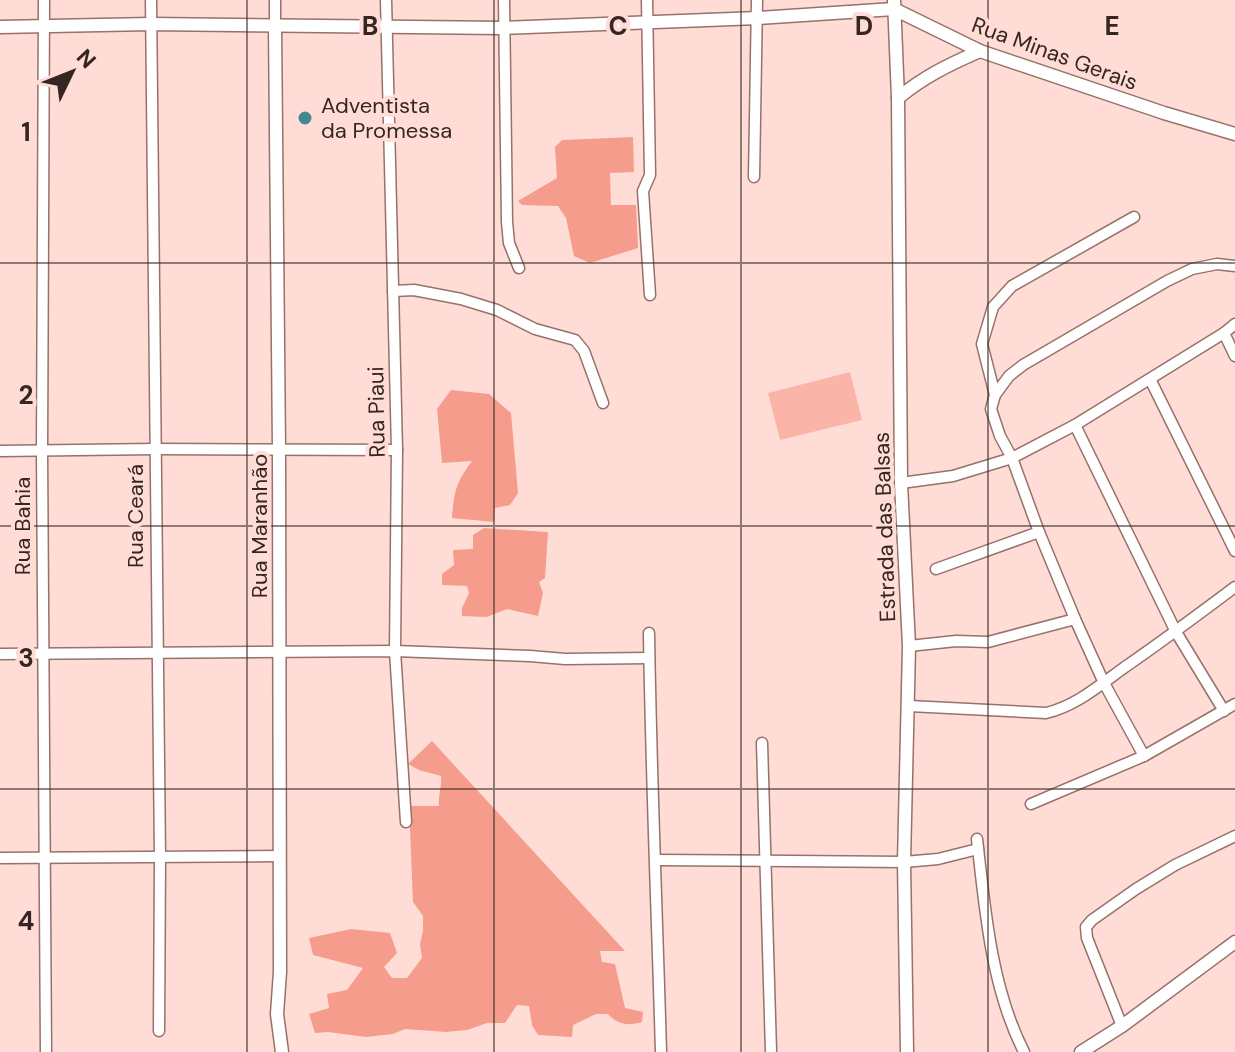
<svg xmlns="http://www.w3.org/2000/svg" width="1235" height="1052" viewBox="0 0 1235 1052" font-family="'DM Sans',sans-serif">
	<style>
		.green { fill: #fbb5a8 }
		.forest { fill: #f59c8c }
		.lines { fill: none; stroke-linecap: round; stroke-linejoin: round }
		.minor-casing { stroke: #97716a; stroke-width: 13 }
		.tertiary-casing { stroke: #97716a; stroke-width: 15 }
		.minor { stroke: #fff; stroke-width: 10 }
		.tertiary { stroke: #fff; stroke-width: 12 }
		.grid { fill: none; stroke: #362623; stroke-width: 2; stroke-opacity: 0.55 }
		.poi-dot { fill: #41898e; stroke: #ffddd6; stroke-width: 3 }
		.labels { text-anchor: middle; stroke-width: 8; stroke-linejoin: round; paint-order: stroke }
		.street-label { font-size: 22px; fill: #362623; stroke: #ffddd6 }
		.poi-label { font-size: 22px; fill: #362623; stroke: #ffddd6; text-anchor: start }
		.grid-label { font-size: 26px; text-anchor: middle; font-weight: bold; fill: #362623; stroke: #ffddd6; stroke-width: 8; stroke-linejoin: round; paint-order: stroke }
	</style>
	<rect width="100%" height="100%" fill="#ffddd6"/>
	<polygon class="green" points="850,372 862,420 780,440 768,393"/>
	<g class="forest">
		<polygon points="633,137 634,172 610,173 611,205 636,205 638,248 590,263 574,256 566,218 558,206 522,205 518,201 557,178 555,147 562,140"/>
		<path d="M451,390l38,4 22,19 7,80 -8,12 -15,3 -1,14 -42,-4c2,-27 4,-35 20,-57l-30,2 -5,-54z"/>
		<polygon points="484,528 548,532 545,578 539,582 543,593 538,616 507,609 487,617 462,616 462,608 469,593 467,586 442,585 442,574 454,565 453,550 473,549 473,535"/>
		<path d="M432,741l193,210h-25l2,11 13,2 10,44 18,4 -1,10c-13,4 -24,3 -34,-8h-12l-23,11 -1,12 -34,-2 -6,-10 -3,-19 -12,-1 -12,18h-18l-20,7 -21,2 -41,-3 -12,5 -27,3 -38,-5 -13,1 -6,-19 20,-6 -2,-14 20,-4 16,-22 -50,-13 -4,-17 42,-9 39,4 7,20 -13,14 8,11h15l15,-20 -2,-14 3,-13v-15l-10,-14 -4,-96h30c-1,-11 3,-19 2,-30l-22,-6 -11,-6z"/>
	</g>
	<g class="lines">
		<g class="minor-casing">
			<g id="minor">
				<polyline points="44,0 42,451 46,1052"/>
				<polyline points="151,0 160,858 159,1031"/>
				<polyline points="275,0 275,26"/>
				<polyline points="386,0 397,450 395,651 406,822"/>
				<polyline points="504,0 507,222 509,243 519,268"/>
				<polyline points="647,0 650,175 643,191 650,295"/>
				<polyline points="754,177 757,0"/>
				<polyline points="393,291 414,290 461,299 497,310 535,329 575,340 584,351 603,403"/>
				<polyline points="1224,333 1235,356"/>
				<polyline points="1150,379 1235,551"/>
				<polyline points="995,395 982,344 993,307 1012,286 1134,217"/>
				<polyline points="1075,425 1176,632 1224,711"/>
				<polyline points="0,451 155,449 397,450"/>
				<polyline points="901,483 953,476 1012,458 1075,425 1224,333 1235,324"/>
				<polyline points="936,569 1039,532"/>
				<path d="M649,633c2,140 8,279 12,419"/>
				<polyline points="909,646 956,641 988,642 1075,619"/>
				<polyline points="0,654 395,651 530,656 565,659 649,658"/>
				<path d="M909,706l137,7c30,-7 54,-28 79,-46 38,-26 74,-53 110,-80"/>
				<polyline points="762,743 771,1052"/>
				<polyline points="1144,756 1104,683 1075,619 1039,532 1012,458 1000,436 991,409 995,395 1009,376 1023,365 1167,281 1192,269 1217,264 1235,266"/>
				<polyline points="1031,804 1144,756 1235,704"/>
				<path d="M977,839c8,71 14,148 47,213"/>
				<polyline points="0,858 279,856"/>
				<polyline points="656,860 904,862 938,859 978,849"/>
				<polyline points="1122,1026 1087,938 1086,927 1092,920 1136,889 1175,865 1235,836"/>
			</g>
		</g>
		<g class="tertiary-casing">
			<g id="tertiary">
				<polyline points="894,0 898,98 901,483 909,646 904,862 907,1052"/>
				<polyline points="275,26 279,449 280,972 277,1014 282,1052"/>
				<polyline points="0,27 151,24 503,28 758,18 894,9 980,51 1164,113 1235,134"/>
				<path d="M898,98c27,-22 50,-33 82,-47"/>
				<polyline points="1081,1052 1122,1026 1235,942"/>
			</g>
		</g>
		<use href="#minor" class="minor"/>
		<use href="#tertiary" class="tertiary"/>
	</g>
	<path class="grid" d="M247,0v1052M494,0v1052M741,0v1052M988,0v1052M0,263h1235M0,526h1235M0,789h1235"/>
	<circle class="poi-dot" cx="305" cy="118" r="8"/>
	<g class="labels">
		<g class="street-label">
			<text transform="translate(1055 53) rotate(20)" y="8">Rua Minas Gerais</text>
			<text transform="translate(376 412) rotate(-91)" y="8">Rua Piaui</text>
			<text transform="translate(135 516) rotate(-90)" y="8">Rua Ceará</text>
			<text transform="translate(22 526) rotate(-90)" y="8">Rua Bahia</text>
			<text transform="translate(259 526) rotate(-90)" y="8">Rua Maranhão</text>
			<text transform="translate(884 527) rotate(-92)" y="8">Estrada das Balsas</text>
		</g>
		<g class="poi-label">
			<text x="321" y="113">Adventista<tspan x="321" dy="25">da Promessa</tspan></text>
		</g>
	</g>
	<g class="grid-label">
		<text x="370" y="35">B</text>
		<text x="618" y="35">C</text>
		<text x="864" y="35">D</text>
		<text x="1112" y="35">E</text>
		<text x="26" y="141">1</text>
		<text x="26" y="404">2</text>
		<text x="26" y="667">3</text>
		<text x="26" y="930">4</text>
	</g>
	<g transform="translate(72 72) rotate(47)" stroke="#ffddd6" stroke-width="6" paint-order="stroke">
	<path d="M0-6L14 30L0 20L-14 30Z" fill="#362623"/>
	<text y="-12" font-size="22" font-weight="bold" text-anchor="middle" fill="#362623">N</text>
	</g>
</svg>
